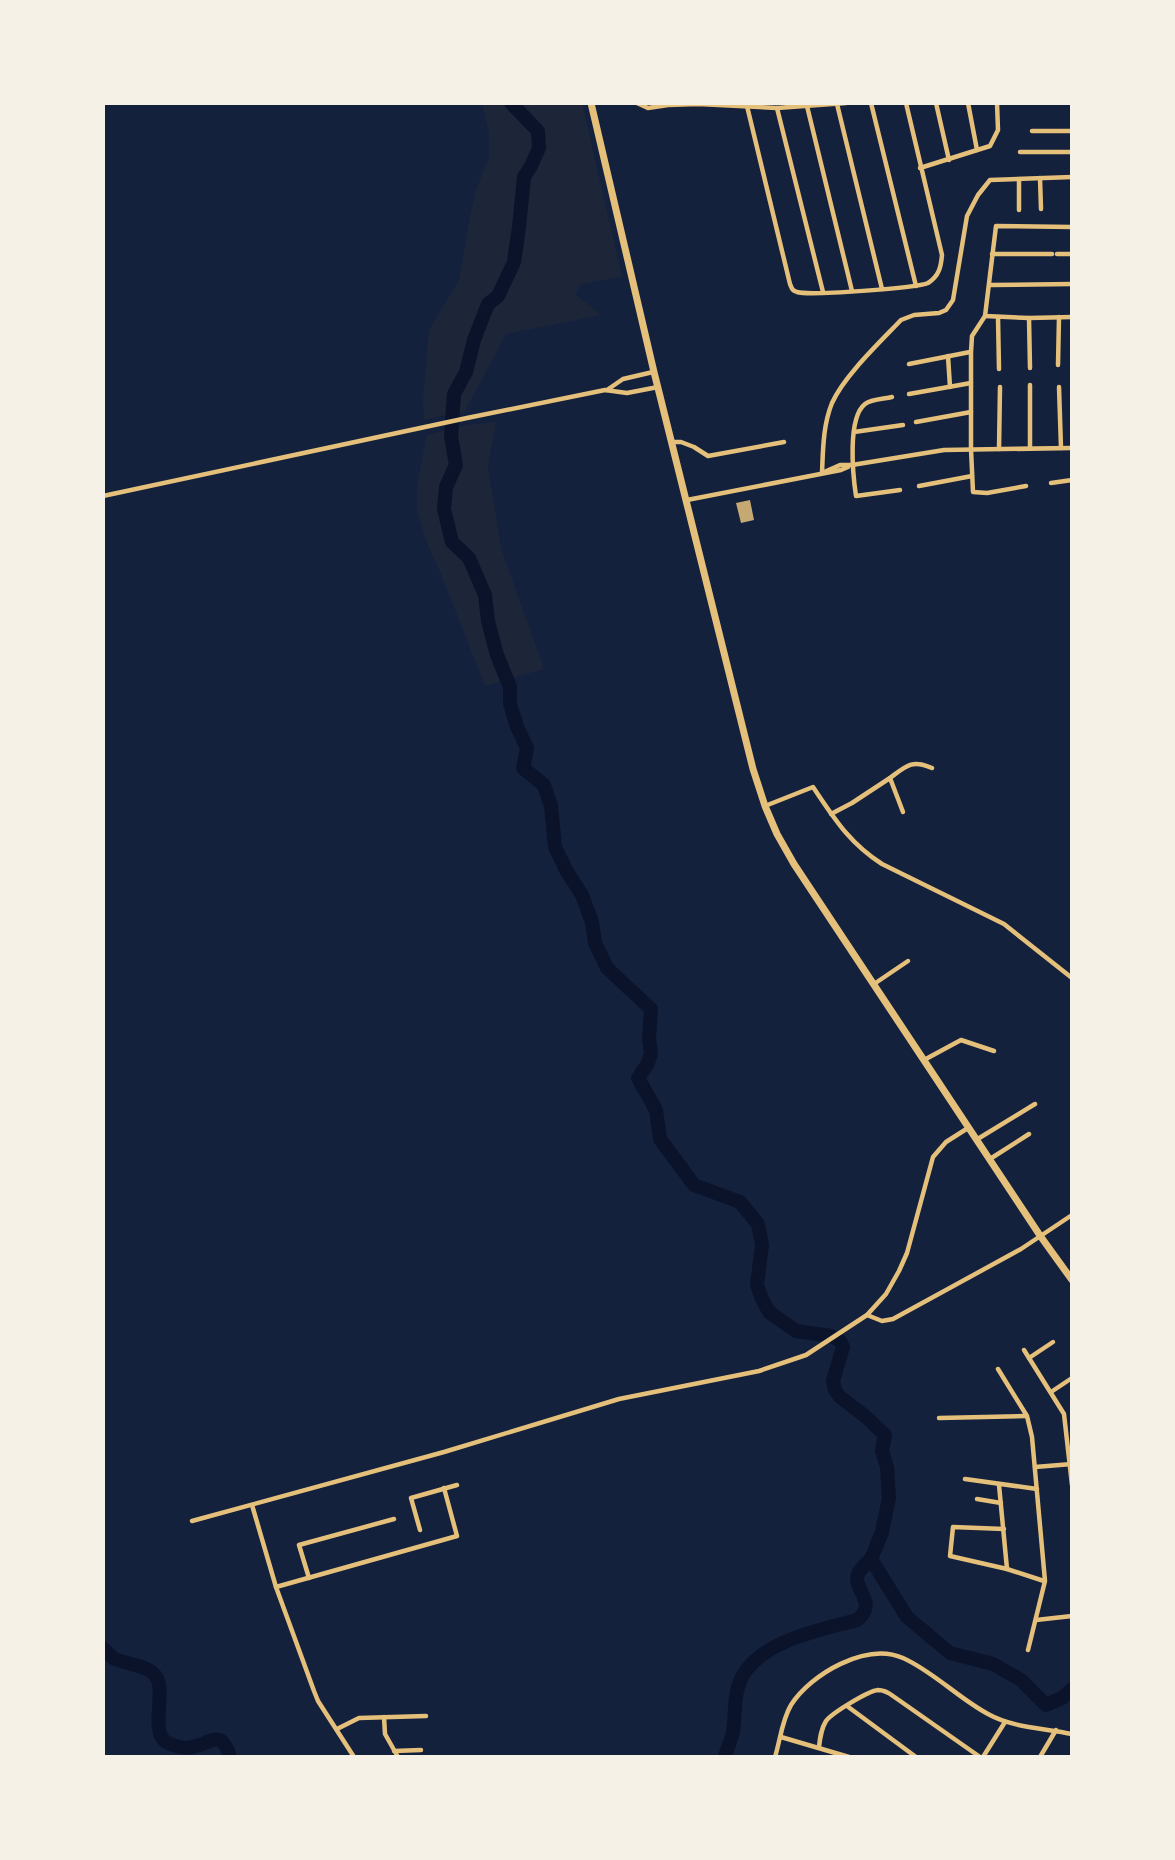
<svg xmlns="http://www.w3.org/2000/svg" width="1175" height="1860" viewBox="0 0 1175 1860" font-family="'Nunito Sans',sans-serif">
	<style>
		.green { fill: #1d2539 }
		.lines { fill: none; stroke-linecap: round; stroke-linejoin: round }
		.river { stroke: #0b132b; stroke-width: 14 }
		.building { fill: #c6a872 }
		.minor { stroke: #e5c07b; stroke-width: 4.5 }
		.secondary { stroke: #e5c07b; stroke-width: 7 }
	</style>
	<rect width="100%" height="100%" fill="#14213d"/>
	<g class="green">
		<polygon points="482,103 582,103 622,277 581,284 575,294 601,315 506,334 465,411 424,420 423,399 429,330 459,280 471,212 477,187 489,158 489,134"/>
		<polygon points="496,422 488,467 501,548 544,669 485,686 441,574 427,543 417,511 417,485 427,435 468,425"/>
	</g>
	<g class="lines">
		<g class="river">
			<polyline points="511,103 538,131 539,148 531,166 524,177 519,227 514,262 498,296 488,304 474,340 466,372 454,394 451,436 456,465 446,487 444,509 452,542 469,558 485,595 488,621 497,655 510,687 510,704 517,727 527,748 523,768 544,785 551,806 555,847 566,870 582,895 592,922 595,943 607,968 651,1009 649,1039 651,1054 647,1065 638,1078 656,1110 660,1139 694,1185 740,1202 758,1224 762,1245 757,1285 762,1299 769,1312 796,1331 831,1336 840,1341 843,1347 833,1381 835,1390 840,1397 865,1416 885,1435 882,1451 887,1467 889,1498 882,1532 871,1559 907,1617 950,1653 993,1664 1021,1680 1046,1705 1062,1698 1072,1689"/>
			<path d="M103,1648c4,4 8,9 12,11 13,6 37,6 43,21 6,16 -7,52 8,62 7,4 19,7 26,5 18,-3 29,-20 38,10"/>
			<path d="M725,1757c2,-9 7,-18 8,-26 3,-18 0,-37 9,-54 19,-36 78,-47 115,-57 20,-16 0,-27 0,-42 1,-8 9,-14 14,-19"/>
		</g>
	</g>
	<polygon class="building" points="750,500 754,520 741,523 736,503"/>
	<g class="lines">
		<g class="minor">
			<polyline points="637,103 648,108 668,105 698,104 777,108 846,103"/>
			<polyline points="871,103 916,286"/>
			<polyline points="936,103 949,160"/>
			<polyline points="968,103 977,150"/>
			<polyline points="837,104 882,289"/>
			<path d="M747,106l43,178c2,5 2,6 7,8 12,4 120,-4 131,-9 11,-7 13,-16 14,-28l-36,-152"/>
			<polyline points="807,106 852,291"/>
			<polyline points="777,108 823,292"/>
			<polyline points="1032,131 1072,131"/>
			<polyline points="1020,152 1072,152"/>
			<polyline points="920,168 990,146 998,130 997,103"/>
			<polyline points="1040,178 1041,209"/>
			<polyline points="1019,210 1019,180"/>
			<polyline points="992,254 1052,254"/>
			<polyline points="1057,254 1072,254"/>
			<polyline points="990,285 1072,284"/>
			<polyline points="985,316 1029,318 1072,317"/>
			<polyline points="998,317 999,369"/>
			<polyline points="1029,318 1030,368"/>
			<polyline points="948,356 950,387"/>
			<polyline points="909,364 970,352"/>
			<polyline points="1058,365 1059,317"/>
			<polyline points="1030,385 1030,448"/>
			<polyline points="1059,387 1061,448"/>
			<polyline points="607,390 623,379 653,372"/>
			<polyline points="909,394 971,383"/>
			<path d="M892,397c-8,2 -21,2 -27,7 -18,14 -12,72 -9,92l44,-6"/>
			<polyline points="916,422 971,412"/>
			<polyline points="854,432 903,425"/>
			<polyline points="673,442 681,442 694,447 708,456 784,442"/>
			<polyline points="999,449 1000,387"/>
			<path d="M822,473c1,-23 1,-48 10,-70 12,-27 48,-61 69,-83l13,-5 25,-2 7,-3 7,-10 14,-84 11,-21 12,-15 82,-3"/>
			<polyline points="822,473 840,465 852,465 944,450 1072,448"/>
			<polyline points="1051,483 1072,480"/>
			<polyline points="919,486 972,476"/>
			<polyline points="1026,486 987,493 973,492 971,449 971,352 972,336 985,316 996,226 1072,227"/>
			<polyline points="103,496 467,418 605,390 627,393 658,387"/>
			<polyline points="687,500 841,470 848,467"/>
			<path d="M890,778c16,-12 22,-19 42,-10"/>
			<path d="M765,806l48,-19c21,31 36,56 69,77l122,60 68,54"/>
			<polyline points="831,814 852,803 890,778 903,812"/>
			<polyline points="874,984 908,961"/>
			<polyline points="924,1060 961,1040 994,1051"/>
			<polyline points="976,1140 1035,1104"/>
			<polyline points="990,1159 1029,1134"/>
			<polyline points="867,1315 882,1321 893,1319 1021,1249 1072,1215"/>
			<polyline points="1024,1350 1064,1414 1072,1485"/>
			<polyline points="1029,1358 1053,1342"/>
			<polyline points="998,1369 1027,1416 1032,1437 1045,1581 1028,1650"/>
			<polyline points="1051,1392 1072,1378"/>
			<polyline points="939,1418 1026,1416"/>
			<polyline points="1035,1467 1072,1464"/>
			<polyline points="965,1479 1037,1489"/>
			<polyline points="999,1485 1007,1569"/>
			<polyline points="977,1499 1001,1503"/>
			<polyline points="252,1505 276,1587 314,1691 318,1701 354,1757"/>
			<polyline points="192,1521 444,1452 619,1399 759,1371 806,1355 867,1315 886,1294 899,1271 907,1253 933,1157 946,1142 968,1128"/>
			<polyline points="1004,1529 953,1527 950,1556 1007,1569 1044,1581"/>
			<polyline points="420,1530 411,1498 457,1485"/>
			<polyline points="309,1578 299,1545 394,1519"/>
			<polyline points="276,1587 457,1536 444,1488"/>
			<polyline points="1036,1620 1072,1616"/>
			<polyline points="847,1706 916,1757"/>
			<polyline points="384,1717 385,1734 398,1757"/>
			<polyline points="337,1729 359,1718 426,1716"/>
			<polyline points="781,1737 849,1757"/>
			<path d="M819,1747c1,-9 2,-18 7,-26 6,-8 42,-30 52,-31 5,0 11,3 15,6l87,61"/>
			<polyline points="394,1751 421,1750"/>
			<path d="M775,1757c5,-16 7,-37 16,-52 20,-31 75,-63 112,-47 31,14 55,40 85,56 25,14 56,14 84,20"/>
			<polyline points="983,1757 1005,1722"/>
			<polyline points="1040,1757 1056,1730"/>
		</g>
		<polyline class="secondary" points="591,103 654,372 753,769 765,806 777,834 794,864 1041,1237 1072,1280"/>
	</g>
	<rect width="1175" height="1860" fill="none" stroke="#f6f1e7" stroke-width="210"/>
</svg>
